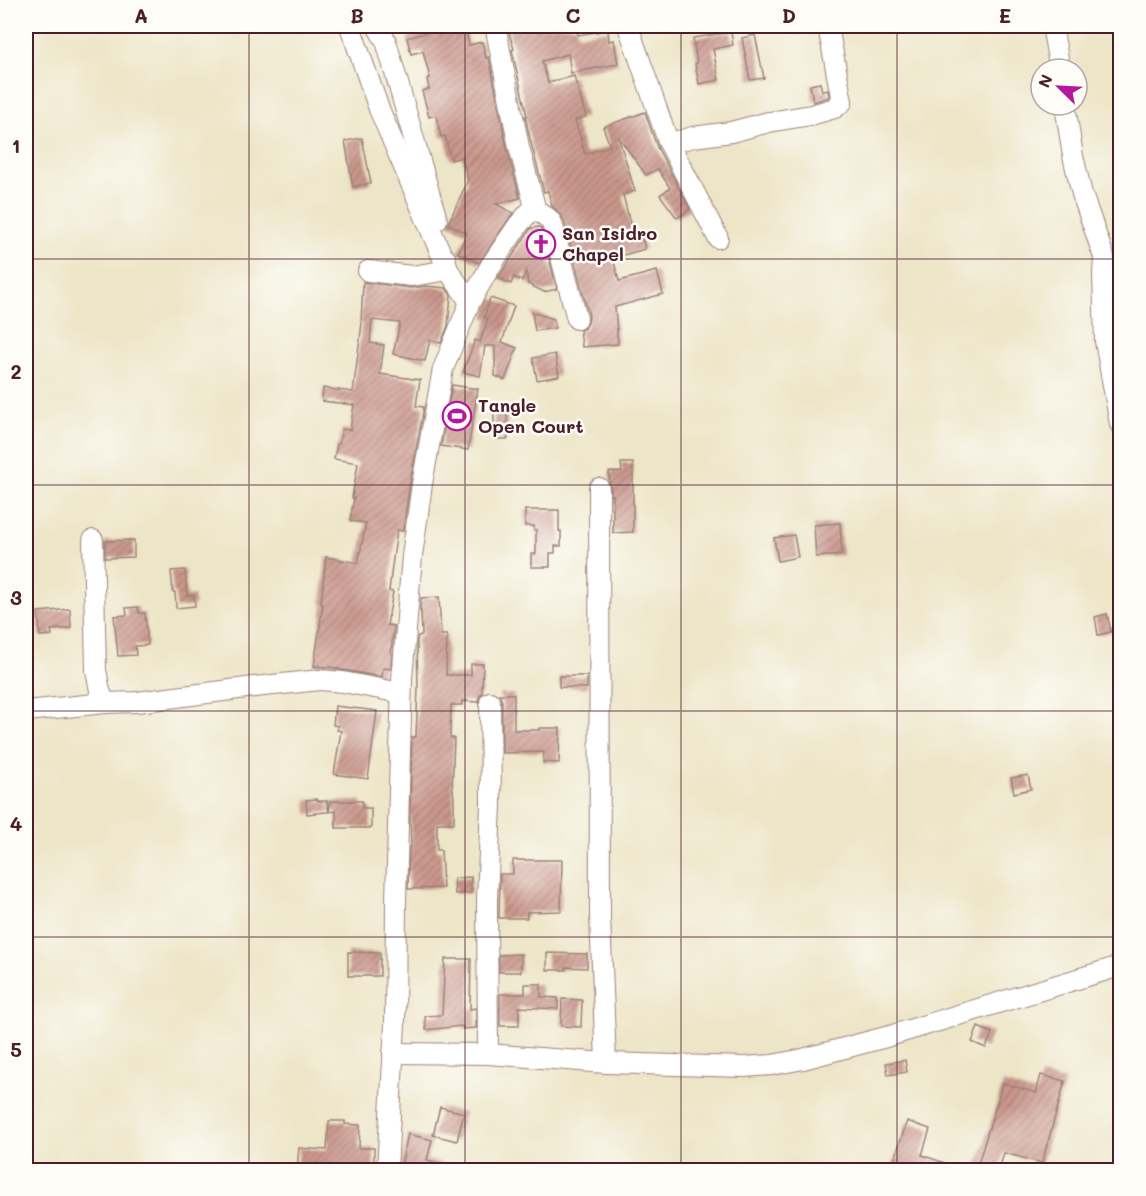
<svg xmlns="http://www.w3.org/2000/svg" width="1146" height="1196" viewBox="0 0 1146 1196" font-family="Mali,sans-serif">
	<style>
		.building { fill: url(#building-hatch) }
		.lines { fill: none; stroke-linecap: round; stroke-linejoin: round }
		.minor-casing { stroke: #9c8279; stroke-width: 22 }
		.minor { stroke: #fff; stroke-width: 20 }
		.grid { fill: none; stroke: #4a1f2b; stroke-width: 1.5; stroke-opacity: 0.55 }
		.labels { text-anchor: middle; stroke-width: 5; stroke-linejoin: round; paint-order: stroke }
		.poi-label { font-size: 18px; font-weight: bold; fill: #4a1f2b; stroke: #fdfcf7; text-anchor: start }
		.neatline { fill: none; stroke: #4a1f2b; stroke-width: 2 }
		.grid-label { font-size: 20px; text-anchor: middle; font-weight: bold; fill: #4a1f2b }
	</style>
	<defs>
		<pattern id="building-hatch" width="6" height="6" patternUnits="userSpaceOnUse" patternTransform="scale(1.5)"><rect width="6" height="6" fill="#ca978c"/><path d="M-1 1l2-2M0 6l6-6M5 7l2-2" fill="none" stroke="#a67b73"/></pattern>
	</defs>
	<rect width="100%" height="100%" fill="#fdfcf7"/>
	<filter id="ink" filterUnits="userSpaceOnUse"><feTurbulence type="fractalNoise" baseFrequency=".0167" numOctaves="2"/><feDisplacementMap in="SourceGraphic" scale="12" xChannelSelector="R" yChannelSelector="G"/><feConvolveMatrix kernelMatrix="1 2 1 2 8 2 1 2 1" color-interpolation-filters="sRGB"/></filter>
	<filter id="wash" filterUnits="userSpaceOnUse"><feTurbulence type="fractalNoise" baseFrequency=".008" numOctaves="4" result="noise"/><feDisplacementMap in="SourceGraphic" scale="24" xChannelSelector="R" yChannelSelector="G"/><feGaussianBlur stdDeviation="1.35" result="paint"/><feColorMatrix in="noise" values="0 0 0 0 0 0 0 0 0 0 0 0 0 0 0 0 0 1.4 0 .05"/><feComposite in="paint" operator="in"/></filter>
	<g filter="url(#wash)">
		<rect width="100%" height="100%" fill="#ede5c7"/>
		<g id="blocks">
			<g class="building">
				<polygon points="426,26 465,26 469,45 482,42 486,58 489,57 507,149 520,198 496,204 513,213 479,263 458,253 467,233 448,224 468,180 462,157 451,160 445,136 441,137 436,115 429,117 422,91 429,89 427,79 430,78 423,51 411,54 407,38 428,32"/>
				<polygon points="507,26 576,26 578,35 608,30 609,41 614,40 618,64 571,73 568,54 542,61 548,83 574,76 586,117 575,120 585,154 610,146 603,127 645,112 657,147 690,209 677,218 660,195 670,188 658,169 646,175 618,136 635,191 623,195 633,235 641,233 645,249 613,258 619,281 657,271 663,294 615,307 618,344 582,347 580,330 585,328 588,323 589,316 564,220 557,211 552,206 548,191 544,192 530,139 525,116 527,116 512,50 514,49"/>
				<polygon points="731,32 733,45 713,49 719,80 699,84 695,64 697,63 693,38"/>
				<polygon points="755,35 764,78 750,80 742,38"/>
				<polygon points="820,83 822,91 828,90 829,97 813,102 810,85"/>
				<polygon points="362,138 371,183 353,187 345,141"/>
				<polygon points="539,227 541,228 557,289 544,292 528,284 526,271 522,281 514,277 511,284 498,278 529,231 531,228"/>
				<polygon points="363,282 411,288 426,286 446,288 451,295 448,326 441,343 430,340 425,361 393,354 400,323 372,320 370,343 384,345 380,374 420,380 416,406 424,407 410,482 403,531 397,530 392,566 389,591 393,592 387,625 394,626 391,653 392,654 391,668 391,669 383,668 382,677 337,669 337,668 314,666 323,604 321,604 326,557 358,563 366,523 350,521 354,498 352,498 358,463 334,459 337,444 339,444 342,429 350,430 354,405 322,401 323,388 353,392 362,323 361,323"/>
				<polygon points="490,298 514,306 502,342 517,348 505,380 495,376 495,346 485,346 480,376 463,372 475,340 480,342 488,319 484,318"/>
				<polygon points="532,312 554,319 555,328 535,331"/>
				<polygon points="555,354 559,376 537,380 533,358"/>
				<polygon points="452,385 478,389 468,450 441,446"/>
				<polygon points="494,410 507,410 508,439 494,439"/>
				<polygon points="621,463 633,463 633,532 613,533 613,495 611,495 609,472 622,472"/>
				<polygon points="525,510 559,510 559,531 561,531 561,546 555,546 555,553 550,553 550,567 531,567 531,554 536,554 536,530 534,530 534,526 525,526"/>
				<polygon points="840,523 842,555 816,557 814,525"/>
				<polygon points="794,535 798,557 778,561 774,538"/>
				<polygon points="134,540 134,557 105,558 105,541"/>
				<polygon points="185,570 187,596 194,595 195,606 176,608 175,592 173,592 171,571"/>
				<polygon points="439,597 441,635 447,635 446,675 471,675 471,664 483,664 482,693 479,697 478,702 462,701 462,705 451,705 450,738 454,738 452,789 453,789 454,801 454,823 437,823 437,850 441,850 443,888 408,889 409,847 411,847 410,810 412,737 416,737 418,688 417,640 418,636 422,635 421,611 420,611 421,598"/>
				<polygon points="138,607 139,613 145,613 148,645 135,646 136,655 118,656 114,616 127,615 126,608"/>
				<polygon points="70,609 71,628 51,630 52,635 40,636 38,612"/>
				<polygon points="1107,614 1111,632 1098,635 1095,617"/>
				<polygon points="559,676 587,676 587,688 559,687"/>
				<polygon points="499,694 514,694 514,730 539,730 539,728 560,728 559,763 543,762 544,752 502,753 502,702"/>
				<polygon points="335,706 377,711 368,779 334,774 341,731 337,730 338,726 333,725"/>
				<polygon points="1028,775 1031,789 1014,793 1011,778"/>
				<polygon points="317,799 318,801 327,801 329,812 330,801 362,801 362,808 371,808 371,828 336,828 336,811 307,814 306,800"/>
				<polygon points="513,860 562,860 561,911 527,912 527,918 499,918 500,874 513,874"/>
				<polygon points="471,877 471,893 455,894 454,878"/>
				<polygon points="348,952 380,953 380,976 348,976"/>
				<polygon points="547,953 587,954 587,968 566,967 566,970 547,970"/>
				<polygon points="521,954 521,972 499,972 499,955"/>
				<polygon points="445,959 471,959 470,1009 476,1008 476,1028 463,1029 462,1026 426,1030 425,1016 442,1015"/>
				<polygon points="525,984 541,984 541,997 558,998 558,1009 519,1007 519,1026 500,1026 500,994 525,994"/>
				<polygon points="562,999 582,1000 581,1027 561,1026"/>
				<polygon points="978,1027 992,1033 986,1048 972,1042"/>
				<polygon points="905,1060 907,1072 888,1075 886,1063"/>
				<polygon points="1041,1075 1065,1081 1042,1163 1004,1153 999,1170 976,1170 1003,1083 1036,1093"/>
				<polygon points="440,1107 464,1113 457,1141 433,1135"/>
				<polygon points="329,1121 345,1121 345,1124 360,1125 359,1148 374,1148 374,1170 297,1170 299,1148 327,1150"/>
				<polygon points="907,1121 930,1129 922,1155 962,1169 961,1170 891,1170"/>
				<polygon points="408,1134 432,1140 427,1160 452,1166 452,1170 420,1170 401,1166"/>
			</g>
		</g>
	</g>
	<g filter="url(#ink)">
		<use href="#blocks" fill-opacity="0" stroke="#9c8279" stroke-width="1.5"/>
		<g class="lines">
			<g class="minor-casing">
				<g id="minor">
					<polyline points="350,26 379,109 448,270 412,276 368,271"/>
					<polyline points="377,26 386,41 437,220"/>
					<polyline points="628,26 668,141 718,238"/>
					<polyline points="1052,26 1060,69"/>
					<polyline points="1065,105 1073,156 1082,194 1104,257 1103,275 1105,341 1120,424"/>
					<polyline points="668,141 671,143 675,142 693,137 731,132 769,122 811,115 835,108 842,102 828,26"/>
					<polyline points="533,208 548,218 552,223 577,319"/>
					<polyline points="445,258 448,270 470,302"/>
					<polyline points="599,488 600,917 606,1063"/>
					<polyline points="93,540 96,670 100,691 105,703 137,702 254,687 320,680 343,682 401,693"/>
					<polyline points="26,711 105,703"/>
					<polyline points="393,1053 488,1054 606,1063 744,1067 772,1065 803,1059 886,1037 1120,966"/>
					<polyline points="488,1054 487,900 491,804 490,702"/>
					<polyline points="387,1170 395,1024 396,901 402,679 412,556 422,484 443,369 470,302 491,265 519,224 533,208 534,203 519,147 496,30 494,26"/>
				</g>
			</g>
			<use href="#minor" class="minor"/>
		</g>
	</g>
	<path class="grid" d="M249,26v1144M465,26v1144M681,26v1144M897,26v1144M26,259h1094M26,485h1094M26,711h1094M26,937h1094"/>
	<defs>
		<g id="church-ring" transform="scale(1.5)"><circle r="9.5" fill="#fdfcf7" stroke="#b5179e" stroke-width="1.5"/><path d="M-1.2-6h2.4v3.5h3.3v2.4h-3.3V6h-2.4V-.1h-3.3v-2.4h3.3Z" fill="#b5179e"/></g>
		<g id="stadium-ring" transform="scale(1.5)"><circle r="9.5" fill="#fdfcf7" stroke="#b5179e" stroke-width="1.5"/><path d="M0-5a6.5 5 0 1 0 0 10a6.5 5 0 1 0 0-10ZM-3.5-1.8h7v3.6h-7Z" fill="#b5179e"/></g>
	</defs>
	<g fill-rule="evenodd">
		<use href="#church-ring" x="541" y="244"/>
		<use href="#stadium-ring" x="457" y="416"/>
	</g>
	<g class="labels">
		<g class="poi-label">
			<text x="562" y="240">San Isidro<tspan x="562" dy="21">Chapel</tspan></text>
			<text x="478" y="412">Tangle<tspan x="478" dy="21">Open Court</tspan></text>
		</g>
	</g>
	<rect width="1146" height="1196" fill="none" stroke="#fdfcf7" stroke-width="66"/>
	<g transform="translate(1059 87) rotate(294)"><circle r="28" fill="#fdfcf7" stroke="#b5a4a5" stroke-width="1.5"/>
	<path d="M0-4.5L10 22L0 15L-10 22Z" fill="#b5179e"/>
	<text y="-9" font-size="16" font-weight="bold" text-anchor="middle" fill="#4a1f2b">N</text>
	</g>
	<rect x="33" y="33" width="1080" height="1130" class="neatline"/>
	<g class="grid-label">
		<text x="141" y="23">A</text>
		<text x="357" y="23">B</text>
		<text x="573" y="23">C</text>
		<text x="789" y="23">D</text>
		<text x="1005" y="23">E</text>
		<text x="16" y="153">1</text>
		<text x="16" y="379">2</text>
		<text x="16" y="605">3</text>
		<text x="16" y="831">4</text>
		<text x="16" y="1057">5</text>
	</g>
</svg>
